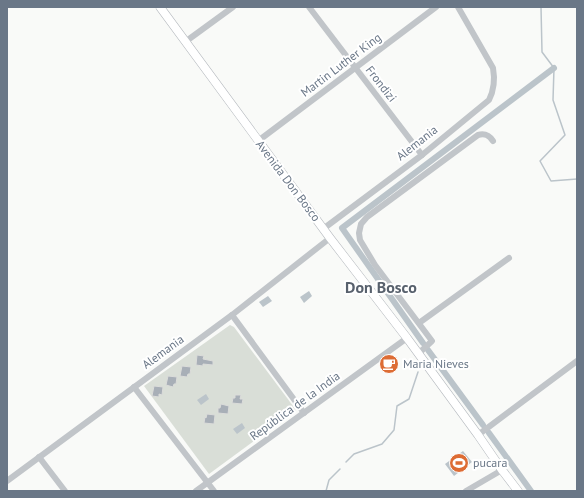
<svg xmlns="http://www.w3.org/2000/svg" width="584" height="498" viewBox="0 0 584 498" font-family="'PT Sans',sans-serif">
	<style>
		.green { fill: #d9ded7 }
		.water { fill: #bbc4ca }
		.lines { fill: none; stroke-linecap: round; stroke-linejoin: round }
		.stream { stroke: #bbc4ca; stroke-width: 1.5 }
		.canal { stroke: #bbc4ca; stroke-width: 6 }
		.building { fill: #a8afb7; stroke: #dbdcda }
		.major-casing { stroke: #b5b9be; stroke-width: 9 }
		.minor { stroke: #c1c5c9; stroke-width: 6 }
		.major { stroke: #fff; stroke-width: 8 }
		.labels { text-anchor: middle; stroke-width: 4; stroke-linejoin: round; paint-order: stroke }
		.street-label { font-size: 12px; fill: #6a7787; stroke: #fff }
		.poi-label { font-size: 12px; fill: #6a7787; stroke: #fff; text-anchor: start }
		.district-label { font-size: 16px; font-weight: bold; fill: #58616d; stroke: #fff }
	</style>
	<rect width="100%" height="100%" fill="#f9faf8"/>
	<polygon class="green" points="230,325 234,327 296,410 209,474 144,386"/>
	<g class="water">
		<polygon points="309,291 312,296 304,303 300,297"/>
		<polygon points="268,296 272,301 263,307 259,302"/>
		<polygon points="206,394 209,399 201,405 197,400"/>
		<polygon points="242,423 245,428 237,434 233,429"/>
		<polygon points="463,451 472,462 454,476 445,464"/>
	</g>
	<g class="lines">
		<g class="stream">
			<polyline points="541,7 542,52 554,68 553,100 565,135 540,161 551,181 577,179"/>
			<polyline points="346,462 354,454 382,444 394,430 397,406 409,399 418,372"/>
			<polyline points="326,491 329,480 340,469"/>
		</g>
		<g class="canal">
			<polyline points="423,343 342,228 554,68"/>
			<polyline points="428,350 483,425"/>
			<polyline points="489,433 531,491"/>
		</g>
	</g>
	<g class="building">
		<polygon points="197,355 204,356 203,359 213,361 213,365 203,364 203,366 196,365"/>
		<polygon points="182,366 191,367 190,374 188,374 187,377 180,376"/>
		<polygon points="168,376 177,377 176,384 174,384 173,387 166,385"/>
		<polygon points="154,386 163,387 162,395 159,394 159,397 152,396"/>
		<polygon points="235,395 241,395 240,399 243,399 242,404 232,403 233,398 235,398"/>
		<polygon points="221,404 229,406 228,414 218,413 218,408 220,408"/>
		<polygon points="207,414 215,415 214,424 204,423 205,417 206,418"/>
	</g>
	<g class="lines">
		<g class="major-casing">
			<polyline id="major" points="160,7 330,238 407,338 478,435 502,470 518,491"/>
		</g>
		<g class="minor">
			<polyline points="309,7 422,155"/>
			<polyline points="185,42 233,7"/>
			<polyline points="258,141 436,7"/>
			<path d="M323,229l99,-74 67,-55c5,-10 6,-21 4,-32l-35,-61"/>
			<polyline points="232,315 304,413"/>
			<polyline points="419,323 509,258"/>
			<path d="M418,354l14,-13 -57,-76 -15,-25 -1,-7 2,-9 6,-7 111,-82c7,-2 11,0 15,6"/>
			<polyline points="134,387 214,491"/>
			<polyline points="478,435 577,361"/>
			<polyline points="39,457 65,491"/>
			<polyline points="7,481 232,315 330,238"/>
			<polyline points="196,491 407,338"/>
			<polyline points="466,491 502,470"/>
		</g>
		<use href="#major" class="major"/>
	</g>
	<defs>
		<g id="cafe-disc" transform="scale(1)"><circle r="9.5" fill="#dd6c34" stroke="#fff"/><path d="M-5.5-4.5H6V0H3Q3 3.5 0 3.5H-2.5Q-5.5 3.5-5.5 0ZM3-3.2v2h1.7v-2ZM-6 4.5H4V6H-6Z" fill="#fff"/></g>
		<g id="stadium-disc" transform="scale(1)"><circle r="9.5" fill="#dd6c34" stroke="#fff"/><path d="M0-5a6.5 5 0 1 0 0 10a6.5 5 0 1 0 0-10ZM-3.5-1.8h7v3.6h-7Z" fill="#fff"/></g>
	</defs>
	<g fill-rule="evenodd">
		<use href="#cafe-disc" x="389" y="364"/>
		<use href="#stadium-disc" x="459" y="463"/>
	</g>
	<g class="labels">
		<g class="street-label">
			<text transform="translate(341 65) rotate(-37)" y="4">Martin Luther King</text>
			<text transform="translate(381 84) rotate(52)" y="4">Frondizi</text>
			<text transform="translate(417 143) rotate(-38)" y="4">Alemania</text>
			<text transform="translate(288 181) rotate(53)" y="4">Avenida Don Bosco</text>
			<text transform="translate(163 352) rotate(-36)" y="4">Alemania</text>
			<text transform="translate(295 406) rotate(-36)" y="4">República de la India</text>
		</g>
		<g class="poi-label">
			<text x="403" y="368">Maria Nieves</text>
			<text x="473" y="467">pucara</text>
		</g>
		<g class="district-label">
			<text x="381" y="293">Don Bosco</text>
		</g>
	</g>
	<rect width="584" height="498" fill="none" stroke="#6a7787" stroke-width="16"/>
</svg>
